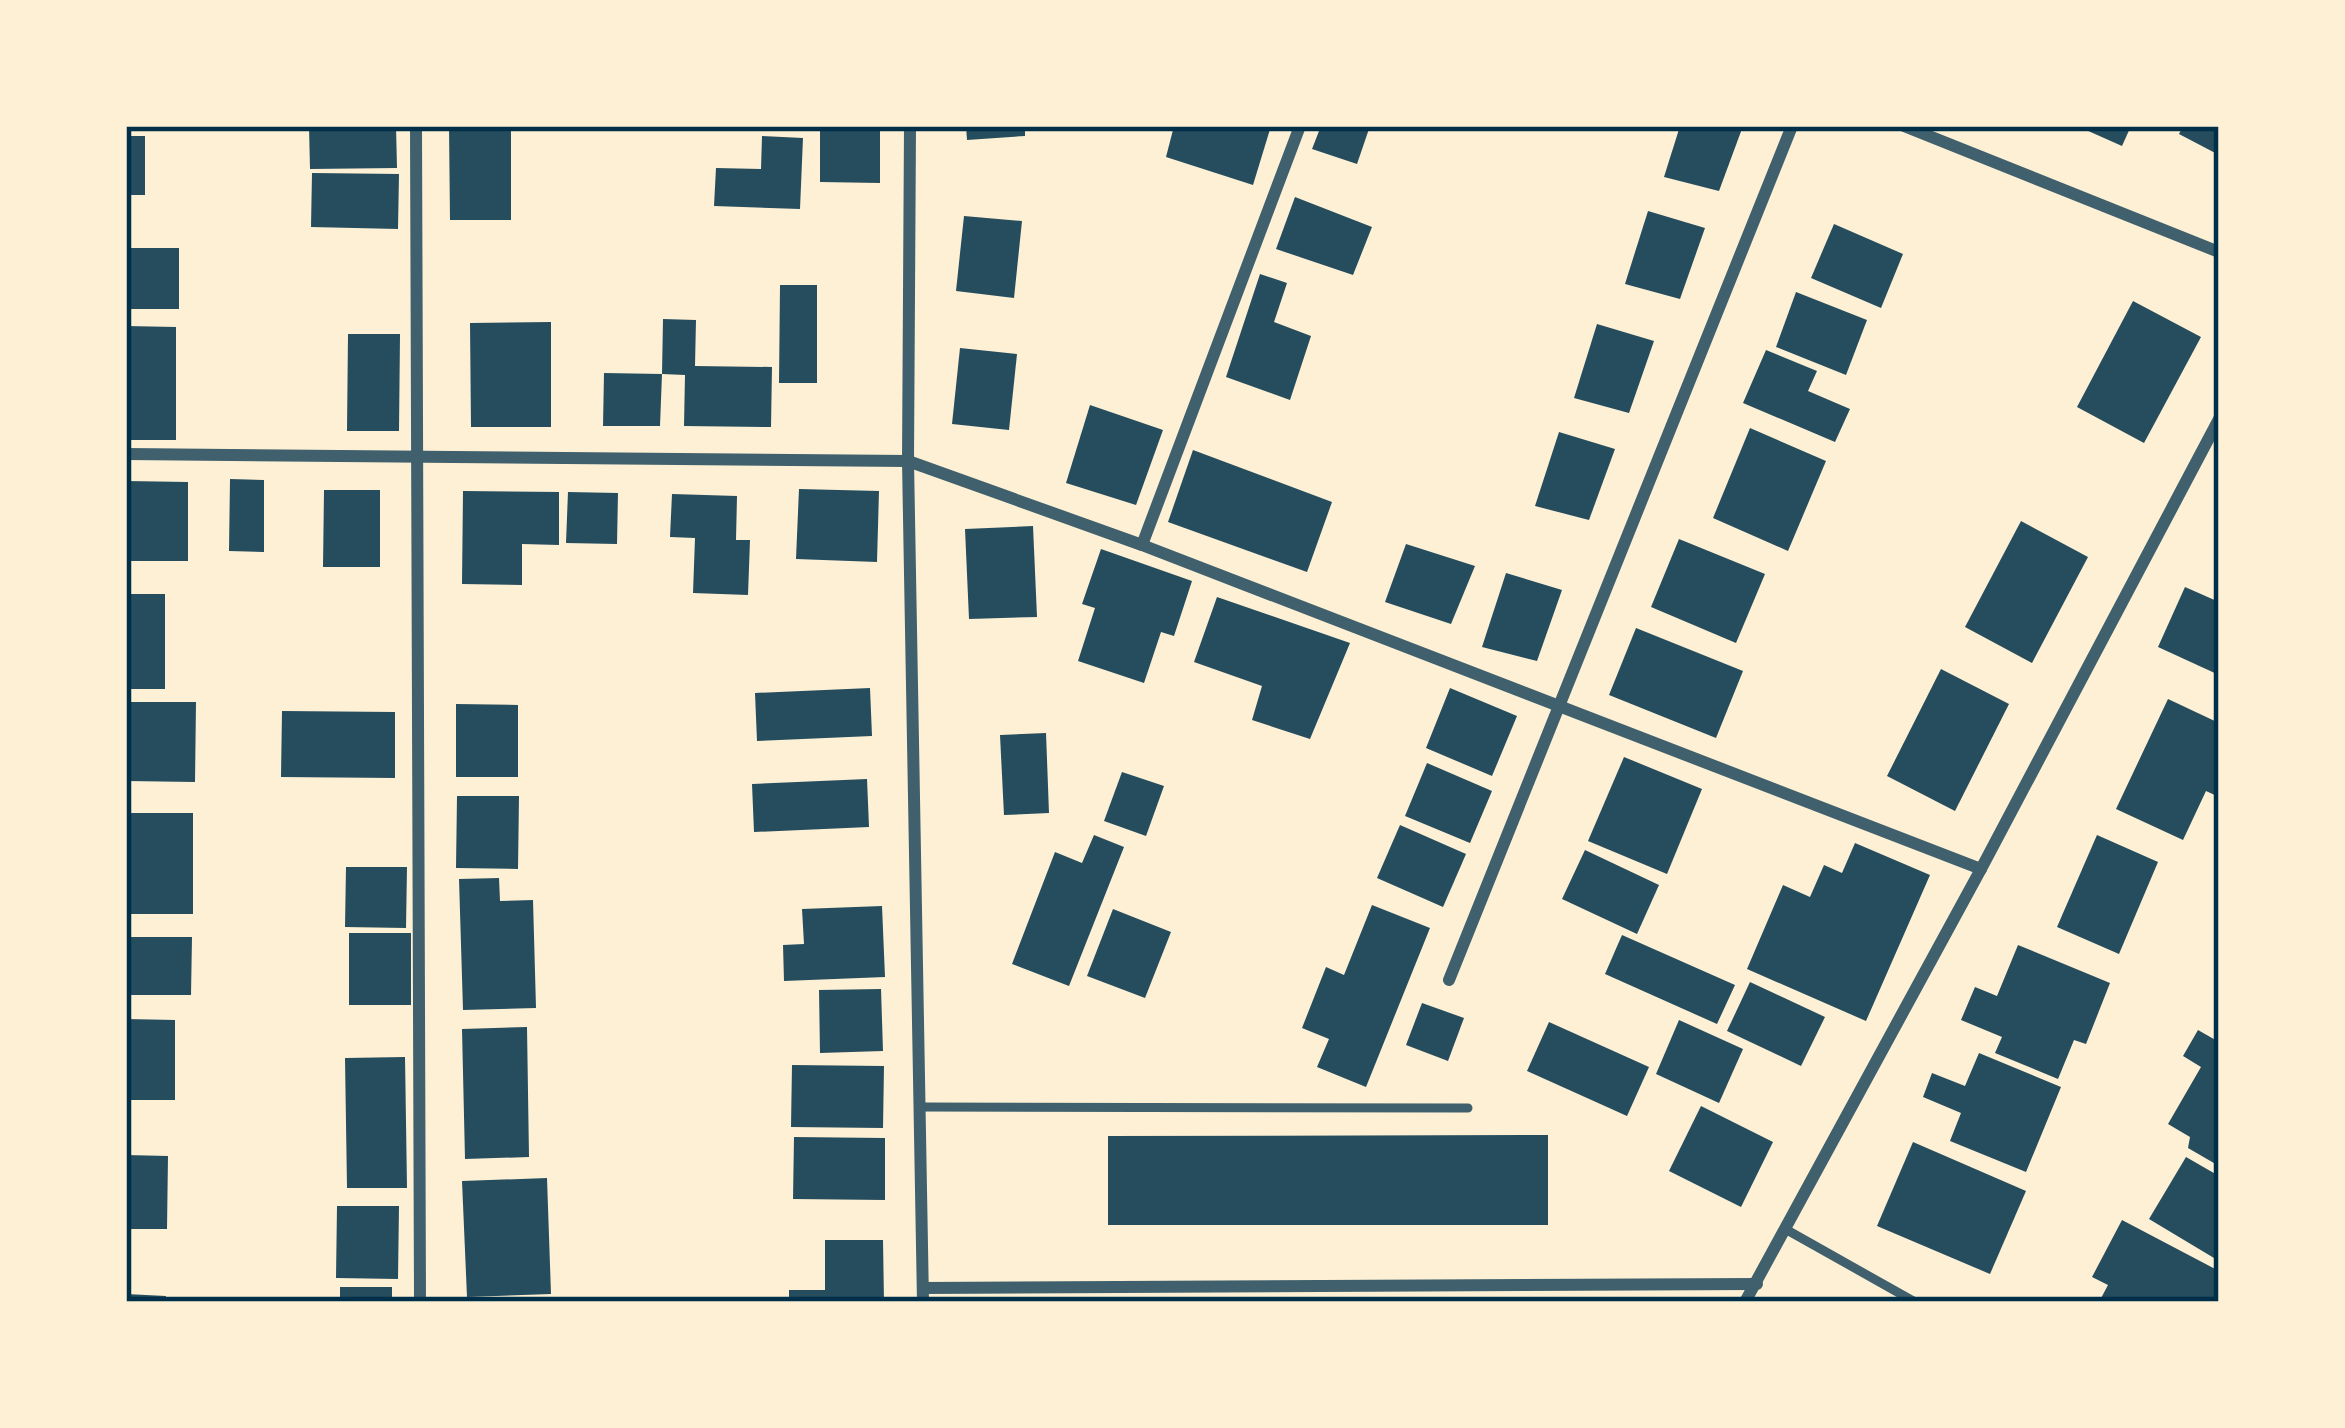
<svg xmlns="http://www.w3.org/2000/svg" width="2345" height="1428" viewBox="0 0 2345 1428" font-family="Montserrat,sans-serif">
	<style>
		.building { fill: #264d5e }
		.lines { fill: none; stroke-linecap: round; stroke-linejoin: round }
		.service { stroke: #3f606c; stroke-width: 9 }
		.minor { stroke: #3f606c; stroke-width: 12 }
		.neatline { fill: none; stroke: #003049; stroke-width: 4.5 }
	</style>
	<rect width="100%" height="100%" fill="#fdf0d5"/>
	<g class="building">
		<polygon points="309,126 396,126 397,168 310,169"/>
		<polygon points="449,126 511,126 511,220 450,220"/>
		<polygon points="820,126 880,126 880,183 820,182"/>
		<polygon points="966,126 1025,126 1025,136 967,140"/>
		<polygon points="1174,126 1271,126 1253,185 1166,157"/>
		<polygon points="1321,126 1370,126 1357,164 1312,149"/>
		<polygon points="1680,126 1743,126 1719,191 1664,177"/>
		<polygon points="2077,126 2131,126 2122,146"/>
		<polygon points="2183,126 2219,126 2219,155 2179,134"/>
		<rect x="126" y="136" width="19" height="59"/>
		<polygon points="762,136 803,138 800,209 714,206 716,168 761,169"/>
		<polygon points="312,173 399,174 398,229 311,227"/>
		<polygon points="1295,197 1372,227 1353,275 1276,249"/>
		<polygon points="1648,211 1705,228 1680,299 1625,284"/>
		<polygon points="964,216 1022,221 1014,298 956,291"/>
		<polygon points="1834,224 1903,254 1881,308 1811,278"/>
		<rect x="126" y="248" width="53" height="61"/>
		<polygon points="1260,274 1287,283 1274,322 1311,336 1290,400 1226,377"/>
		<polygon points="780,285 817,285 817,383 779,383"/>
		<polygon points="1796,292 1867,320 1846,375 1776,347"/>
		<polygon points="2133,301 2201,337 2144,443 2077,407"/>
		<polygon points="663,319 696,320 695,366 772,367 771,427 684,426 685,375 662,374"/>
		<polygon points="551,322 551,427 471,427 470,323"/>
		<polygon points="1597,324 1654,341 1629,413 1574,398"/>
		<polygon points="126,326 176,327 176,440 126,440"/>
		<polygon points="348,334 400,334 399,431 347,431"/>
		<polygon points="960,348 1017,354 1009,430 952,424"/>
		<polygon points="1766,350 1817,371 1808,391 1850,409 1835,442 1743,403"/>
		<polygon points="604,373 662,374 660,426 603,426"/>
		<polygon points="1090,405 1163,430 1136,505 1066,483"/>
		<polygon points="1750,428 1826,461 1788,551 1713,518"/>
		<polygon points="1559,432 1615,449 1589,520 1535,506"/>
		<polygon points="1193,450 1332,502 1307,572 1168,522"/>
		<polygon points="230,479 264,480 264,552 229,551"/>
		<polygon points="126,481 188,482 188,561 126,561"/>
		<polygon points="799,489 879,491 877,562 796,559"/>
		<polygon points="324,490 380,490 380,567 323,567"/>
		<polygon points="463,491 559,492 559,545 522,544 522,585 462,584"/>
		<polygon points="568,492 618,493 617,544 566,543"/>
		<polygon points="672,494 737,496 736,540 750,540 748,595 693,593 695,538 670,537"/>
		<polygon points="2021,521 2088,557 2032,663 1965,627"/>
		<polygon points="1033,526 1037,617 969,619 965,529"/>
		<polygon points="1679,539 1765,574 1736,643 1651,607"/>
		<polygon points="1406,544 1475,566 1451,624 1385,602"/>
		<polygon points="1101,549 1192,581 1174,636 1161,632 1144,683 1078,661 1095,608 1082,604"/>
		<polygon points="1506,573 1562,590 1537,661 1482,647"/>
		<polygon points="2185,587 2219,602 2219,675 2158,647"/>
		<rect x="126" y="594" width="39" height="95"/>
		<polygon points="1217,597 1350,643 1310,739 1252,720 1262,686 1194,662"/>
		<polygon points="1636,628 1743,671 1716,738 1609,695"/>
		<polygon points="1941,669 2009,704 1955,811 1887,776"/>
		<polygon points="870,688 872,736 757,741 755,693"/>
		<polygon points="1450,688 1517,716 1492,776 1426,748"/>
		<polygon points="2168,699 2219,723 2219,797 2206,791 2183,840 2116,809"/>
		<polygon points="126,702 196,702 195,782 126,781"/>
		<polygon points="456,704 518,705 518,777 456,777"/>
		<polygon points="282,711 395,712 395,778 281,777"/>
		<polygon points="1046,733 1049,813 1004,815 1000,735"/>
		<polygon points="1624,757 1702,789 1667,874 1588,841"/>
		<polygon points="1427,763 1492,791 1470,843 1405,816"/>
		<polygon points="1122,772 1164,786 1146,836 1104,821"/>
		<polygon points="867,779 869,827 754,832 752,784"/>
		<polygon points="457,796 519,796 518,869 456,868"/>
		<rect x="126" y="813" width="67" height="101"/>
		<polygon points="1400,825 1466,854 1443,907 1377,878"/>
		<polygon points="1094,835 1124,847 1069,986 1012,964 1055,852 1082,863"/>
		<polygon points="2097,835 2158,862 2119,954 2057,927"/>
		<polygon points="1855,843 1930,875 1866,1021 1747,969 1783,885 1810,897 1824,865 1842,873"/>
		<polygon points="1585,850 1659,885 1637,934 1562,899"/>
		<polygon points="346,867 407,867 406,928 345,927"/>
		<polygon points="499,878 500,901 533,900 536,1008 463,1010 459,879"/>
		<polygon points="1372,905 1430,928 1366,1087 1317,1067 1329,1039 1302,1028 1326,967 1344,975"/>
		<polygon points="882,906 885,977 784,981 783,945 804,944 802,909"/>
		<polygon points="1113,909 1171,932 1145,998 1087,976"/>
		<rect x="349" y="933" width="62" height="72"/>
		<polygon points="1622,935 1735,985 1717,1024 1605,974"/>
		<polygon points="126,937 192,937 191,995 126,995"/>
		<polygon points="2018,945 2110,983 2086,1044 2074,1040 2058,1079 1995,1053 2002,1037 1961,1020 1975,987 1997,996"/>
		<polygon points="1750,982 1825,1017 1801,1066 1727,1031"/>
		<polygon points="881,989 883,1051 820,1053 819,990"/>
		<polygon points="1422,1003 1464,1018 1448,1061 1406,1045"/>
		<polygon points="126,1019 175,1020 175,1100 126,1100"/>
		<polygon points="1679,1020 1743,1049 1719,1103 1656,1074"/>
		<polygon points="1549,1022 1649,1067 1627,1116 1527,1071"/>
		<polygon points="527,1027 529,1157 465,1159 462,1029"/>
		<polygon points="2198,1030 2219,1042 2219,1166 2188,1148 2190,1137 2168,1124 2201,1067 2183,1056"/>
		<polygon points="1979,1053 2061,1087 2026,1172 1950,1141 1961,1113 1923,1097 1932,1073 1965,1086"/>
		<polygon points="405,1057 407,1188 347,1188 345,1058"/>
		<polygon points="792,1065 884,1066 883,1128 791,1127"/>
		<polygon points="1701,1106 1773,1142 1741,1207 1669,1171"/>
		<polygon points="1548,1135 1548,1225 1108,1225 1108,1136"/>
		<polygon points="794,1137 885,1138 885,1200 793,1199"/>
		<polygon points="1913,1142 2026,1191 1990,1274 1877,1226"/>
		<polygon points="126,1155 168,1156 167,1229 126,1229"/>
		<polygon points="2186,1157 2219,1176 2219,1261 2149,1219"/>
		<polygon points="547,1178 551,1294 467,1297 462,1181"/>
		<polygon points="337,1206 399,1206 398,1279 336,1278"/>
		<polygon points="2122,1220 2219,1271 2219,1302 2099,1302 2108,1285 2092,1277"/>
		<polygon points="825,1240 883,1240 884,1302 789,1302 789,1290 825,1290"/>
		<rect x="340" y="1287" width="52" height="15"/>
		<polygon points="126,1294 166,1296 165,1302 126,1302"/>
	</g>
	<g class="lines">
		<g class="service">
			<polyline points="920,1107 1468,1108"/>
			<polyline points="1787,1230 1915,1302"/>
		</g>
		<g class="minor">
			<polyline points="416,126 420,1302"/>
			<polyline points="910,126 908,461 923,1302"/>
			<polyline points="1904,126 2219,252"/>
			<polyline points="126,454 908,461 1142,545 1981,869"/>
			<polyline points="1142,545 1300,126"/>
			<polyline points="1449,980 1792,126"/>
			<polyline points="923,1288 1757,1284"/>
			<polyline points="1745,1302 1981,869 2219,419"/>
		</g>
	</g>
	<rect width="2345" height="1428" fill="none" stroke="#fdf0d5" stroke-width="258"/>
	<rect x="129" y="129" width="2087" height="1170" class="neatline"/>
</svg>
